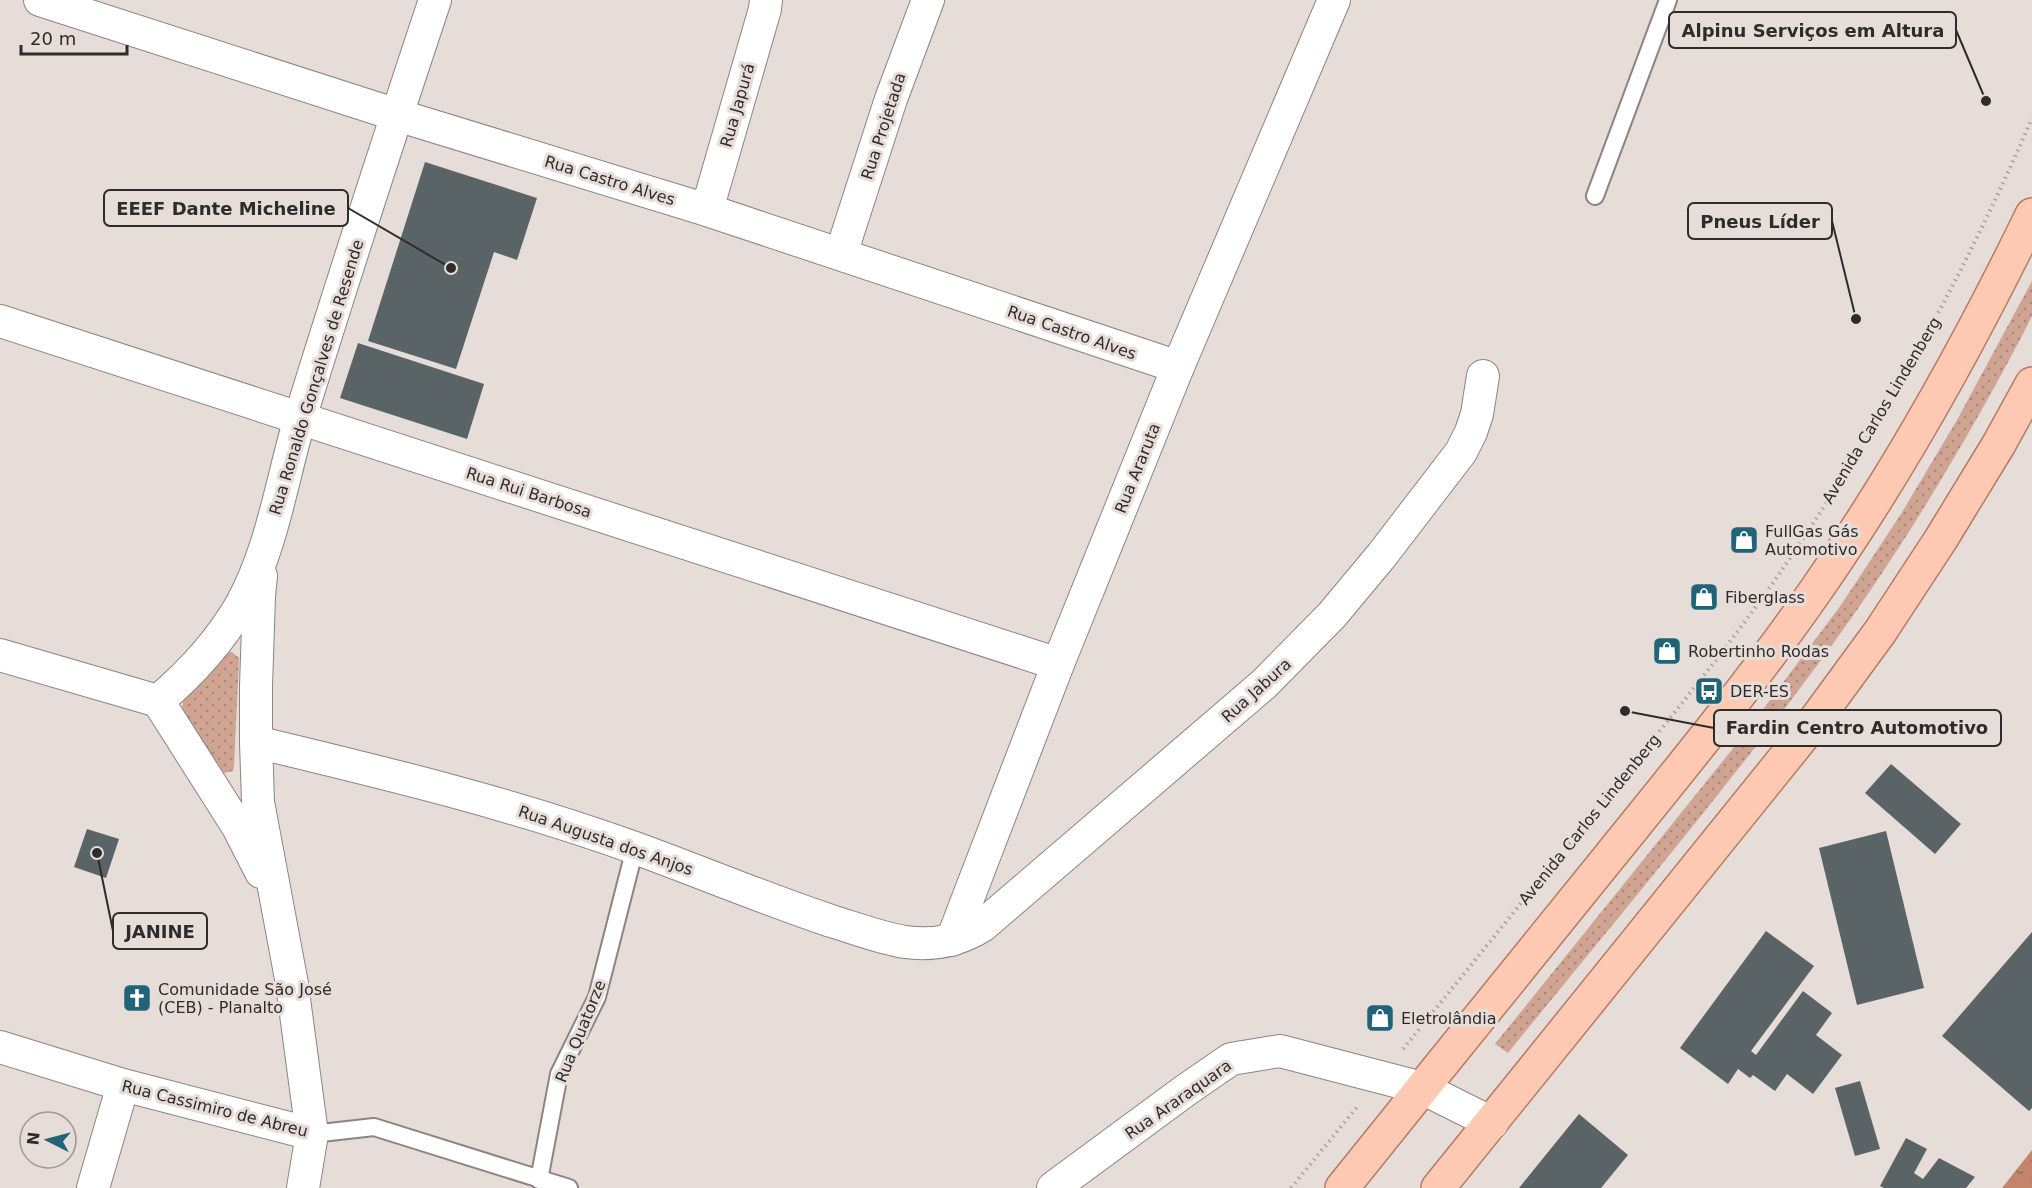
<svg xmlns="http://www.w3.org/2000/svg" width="2032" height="1188" viewBox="0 0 2032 1188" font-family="'DejaVu Sans',sans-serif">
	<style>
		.garden { fill: url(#garden-dots) }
		.water { fill: url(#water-ripples) }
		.building { fill: #5a6365 }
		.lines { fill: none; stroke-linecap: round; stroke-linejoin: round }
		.lane-casing { stroke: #8c8480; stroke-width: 20 }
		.street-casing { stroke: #8c8480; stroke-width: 34 }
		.primary-casing { stroke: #b67a62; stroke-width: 36 }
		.path { stroke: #a7a09d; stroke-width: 4; stroke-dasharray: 1.5 4.5; stroke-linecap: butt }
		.lane { stroke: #fff; stroke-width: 16 }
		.street { stroke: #fff; stroke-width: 32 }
		.primary { stroke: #fec9b3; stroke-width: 33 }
		.labels { text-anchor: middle; stroke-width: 6; stroke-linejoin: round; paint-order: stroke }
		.street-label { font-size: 16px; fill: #2f2b2a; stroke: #e6ddd9 }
		.poi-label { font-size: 16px; fill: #2f2b2a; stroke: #e6ddd9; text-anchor: start }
		.leader { fill: none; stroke: #2f2b2a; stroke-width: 2 }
		.callout-dot { fill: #2f2b2a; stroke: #e6ddd9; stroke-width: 2 }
		.callout { fill: #e6ddd9; stroke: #2f2b2a; stroke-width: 2 }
		.callout-label { font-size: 18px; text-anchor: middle; font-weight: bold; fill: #2f2b2a }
	</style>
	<defs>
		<pattern id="garden-dots" width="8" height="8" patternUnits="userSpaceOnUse" patternTransform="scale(1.5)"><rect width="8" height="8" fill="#cfa493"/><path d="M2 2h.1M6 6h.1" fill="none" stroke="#a88678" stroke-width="1.8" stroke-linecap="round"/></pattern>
		<pattern id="water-ripples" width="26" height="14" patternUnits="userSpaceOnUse" patternTransform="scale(1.5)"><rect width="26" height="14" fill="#c2856b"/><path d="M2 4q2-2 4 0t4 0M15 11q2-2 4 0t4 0" fill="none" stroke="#9e6d58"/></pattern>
	</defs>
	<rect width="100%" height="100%" fill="#e6ddd9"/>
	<g class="garden">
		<path d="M2032,281v35l-8,16c-60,114 -126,224 -203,328 -99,135 -208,263 -313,393l-13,-9 248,-308 98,-131 60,-91 56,-94z"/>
		<polygon points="232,652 239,658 234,767 233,771 224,773 182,712 183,699 226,653"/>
	</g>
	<polygon class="water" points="2032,1150 2032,1188 2002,1188"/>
	<g class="building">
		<polygon points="425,162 537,198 517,260 494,252 456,369 368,341"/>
		<polygon points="358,343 484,384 467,439 340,398"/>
		<polygon points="1891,764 1961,824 1935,854 1865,793"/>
		<polygon points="87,829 119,839 106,878 74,867"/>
		<polygon points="1886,831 1924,988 1857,1005 1819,848"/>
		<polygon points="1766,931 1814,966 1751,1051 1756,1055 1803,991 1832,1013 1816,1035 1842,1055 1813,1094 1787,1074 1775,1091 1753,1075 1750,1078 1738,1069 1728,1084 1680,1048"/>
		<polygon points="2032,932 2032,1108 2029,1111 1942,1036"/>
		<polygon points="1860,1081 1880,1149 1855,1156 1835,1088"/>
		<polygon points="1579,1114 1628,1155 1601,1188 1519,1188"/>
		<polygon points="1906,1138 1927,1149 1914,1173 1923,1179 1939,1158 1975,1177 1966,1188 1884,1188 1880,1186"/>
	</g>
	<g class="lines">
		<g class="lane-casing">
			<g id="lane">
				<polyline points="1595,196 1668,0"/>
				<polyline points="312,1134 374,1127 569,1188"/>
				<polyline points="539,1180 559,1074 597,997 635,848"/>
			</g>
		</g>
		<g class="street-casing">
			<g id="street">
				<polyline points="40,0 397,115 707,210 1178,367"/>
				<polyline points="707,210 765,9 766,0"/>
				<polyline points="841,254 891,99 928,0"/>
				<polyline points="0,321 1058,664"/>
				<polyline points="261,576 259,596 256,686 256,742 258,802 292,984 312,1134 303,1188"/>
				<polyline points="0,655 158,701"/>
				<path d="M158,701c33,-28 61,-58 83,-96 32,-58 41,-127 60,-190 43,-139 88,-277 134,-415"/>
				<polyline points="158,701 238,827 261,872"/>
				<path d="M256,742c129,31 254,61 379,106 66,24 130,51 196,73 24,7 49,17 74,21 29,4 53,-1 77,-16l282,-242 68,-69 50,-60 79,-103 10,-20 6,-18 6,-38"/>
				<polyline points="952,940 1058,664 1178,367 1334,0"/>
				<polyline points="0,1047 123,1085 312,1134"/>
				<polyline points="93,1188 123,1085"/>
				<polyline points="1053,1188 1186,1090 1231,1059 1280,1051 1422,1088 1492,1123"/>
			</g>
		</g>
		<g class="primary-casing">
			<g id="primary">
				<path d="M1342,1188c89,-111 179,-222 268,-332 71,-88 142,-174 206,-266 83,-119 153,-245 216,-375"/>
				<polyline points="1438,1188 1814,722 1880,632 1941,539 1999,444 2032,384"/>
			</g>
		</g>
		<g class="path">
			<path d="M1403,1049c70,-86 140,-173 210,-260 59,-74 120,-147 173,-225 96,-141 179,-290 246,-446"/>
			<polyline points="1291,1188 1357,1107"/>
		</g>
		<use href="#lane" class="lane"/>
		<use href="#street" class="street"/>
		<use href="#primary" class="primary"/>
	</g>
	<defs>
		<g id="shop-square" transform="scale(1.5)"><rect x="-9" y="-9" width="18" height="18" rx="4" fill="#216477" stroke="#e6ddd9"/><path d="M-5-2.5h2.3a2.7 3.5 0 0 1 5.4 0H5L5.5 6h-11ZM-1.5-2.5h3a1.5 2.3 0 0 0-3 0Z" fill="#fff"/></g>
		<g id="bus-square" transform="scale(1.5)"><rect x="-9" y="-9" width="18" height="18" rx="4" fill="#216477" stroke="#e6ddd9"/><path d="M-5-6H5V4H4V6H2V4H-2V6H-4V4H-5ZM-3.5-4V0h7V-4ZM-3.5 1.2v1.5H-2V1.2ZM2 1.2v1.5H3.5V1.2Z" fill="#fff"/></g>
		<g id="church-square" transform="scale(1.5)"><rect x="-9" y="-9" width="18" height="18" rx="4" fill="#216477" stroke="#e6ddd9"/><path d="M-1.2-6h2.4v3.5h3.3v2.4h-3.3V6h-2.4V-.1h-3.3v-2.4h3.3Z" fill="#fff"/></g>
	</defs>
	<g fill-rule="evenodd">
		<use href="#shop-square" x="1744" y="540"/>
		<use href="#shop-square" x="1704" y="597"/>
		<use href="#shop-square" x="1667" y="651"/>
		<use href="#bus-square" x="1709" y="691"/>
		<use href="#church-square" x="137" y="998"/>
		<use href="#shop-square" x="1380" y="1018"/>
	</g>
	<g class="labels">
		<g class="street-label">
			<text transform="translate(737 105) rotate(-74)" y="6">Rua Japurá</text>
			<text transform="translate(883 126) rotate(-72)" y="6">Rua Projetada</text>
			<text transform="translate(610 180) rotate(17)" y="6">Rua Castro Alves</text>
			<text transform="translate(1072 332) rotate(19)" y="6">Rua Castro Alves</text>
			<text transform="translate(316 377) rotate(-73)" y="6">Rua Ronaldo Gonçalves de Resende</text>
			<text transform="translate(1881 410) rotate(-59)" y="6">Avenida Carlos Lindenberg</text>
			<text transform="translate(1137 468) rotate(-68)" y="6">Rua Araruta</text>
			<text transform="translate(529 492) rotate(18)" y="6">Rua Rui Barbosa</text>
			<text transform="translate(1256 690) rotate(-42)" y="6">Rua Jabura</text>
			<text transform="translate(1589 819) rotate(-51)" y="6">Avenida Carlos Lindenberg</text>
			<text transform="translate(606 840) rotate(19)" y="6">Rua Augusta dos Anjos</text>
			<text transform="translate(580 1031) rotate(-68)" y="6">Rua Quatorze</text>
			<text transform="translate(1178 1099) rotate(-35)" y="6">Rua Araraquara</text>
			<text transform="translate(215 1108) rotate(14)" y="6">Rua Cassimiro de Abreu</text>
		</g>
		<g class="poi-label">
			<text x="1765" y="537">FullGas Gás<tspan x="1765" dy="18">Automotivo</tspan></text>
			<text x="1725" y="603">Fiberglass</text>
			<text x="1688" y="657">Robertinho Rodas</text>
			<text x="1730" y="697">DER-ES</text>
			<text x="158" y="995">Comunidade São José<tspan x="158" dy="18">(CEB) - Planalto</tspan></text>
			<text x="1401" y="1024">Eletrolândia</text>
		</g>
	</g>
	<path class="leader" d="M1986 101L1956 30M451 268L348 208M1856 319L1832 221M1625 711L1714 728M97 853L113 931"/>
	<g class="callout-dot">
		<circle cx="1986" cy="101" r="6"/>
		<circle cx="451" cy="268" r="6"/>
		<circle cx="1856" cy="319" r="6"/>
		<circle cx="1625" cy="711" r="6"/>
		<circle cx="97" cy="853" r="6"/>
	</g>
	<g class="callout">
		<rect x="1669" y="12" width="287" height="36" rx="6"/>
		<rect x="104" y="190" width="244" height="36" rx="6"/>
		<rect x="1688" y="203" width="144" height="36" rx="6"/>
		<rect x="1714" y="710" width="287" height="36" rx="6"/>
		<rect x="113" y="913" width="94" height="36" rx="6"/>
	</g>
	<g class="callout-label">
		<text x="1813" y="37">Alpinu Serviços em Altura</text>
		<text x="226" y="215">EEEF Dante Micheline</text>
		<text x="1760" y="228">Pneus Líder</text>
		<text x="1857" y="734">Fardin Centro Automotivo</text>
		<text x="160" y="938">JANINE</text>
	</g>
	<g transform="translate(48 1140) rotate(276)"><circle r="28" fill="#e6ddd9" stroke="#9d9693" stroke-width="1.5"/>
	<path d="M0-4.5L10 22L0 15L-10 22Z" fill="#216477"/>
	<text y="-9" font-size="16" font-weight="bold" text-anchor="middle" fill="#2f2b2a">N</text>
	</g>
	<path d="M21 45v9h106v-9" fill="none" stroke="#2f2b2a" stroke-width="3"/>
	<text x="30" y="45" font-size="18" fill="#2f2b2a" stroke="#e6ddd9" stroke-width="4.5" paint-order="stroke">20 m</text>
</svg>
